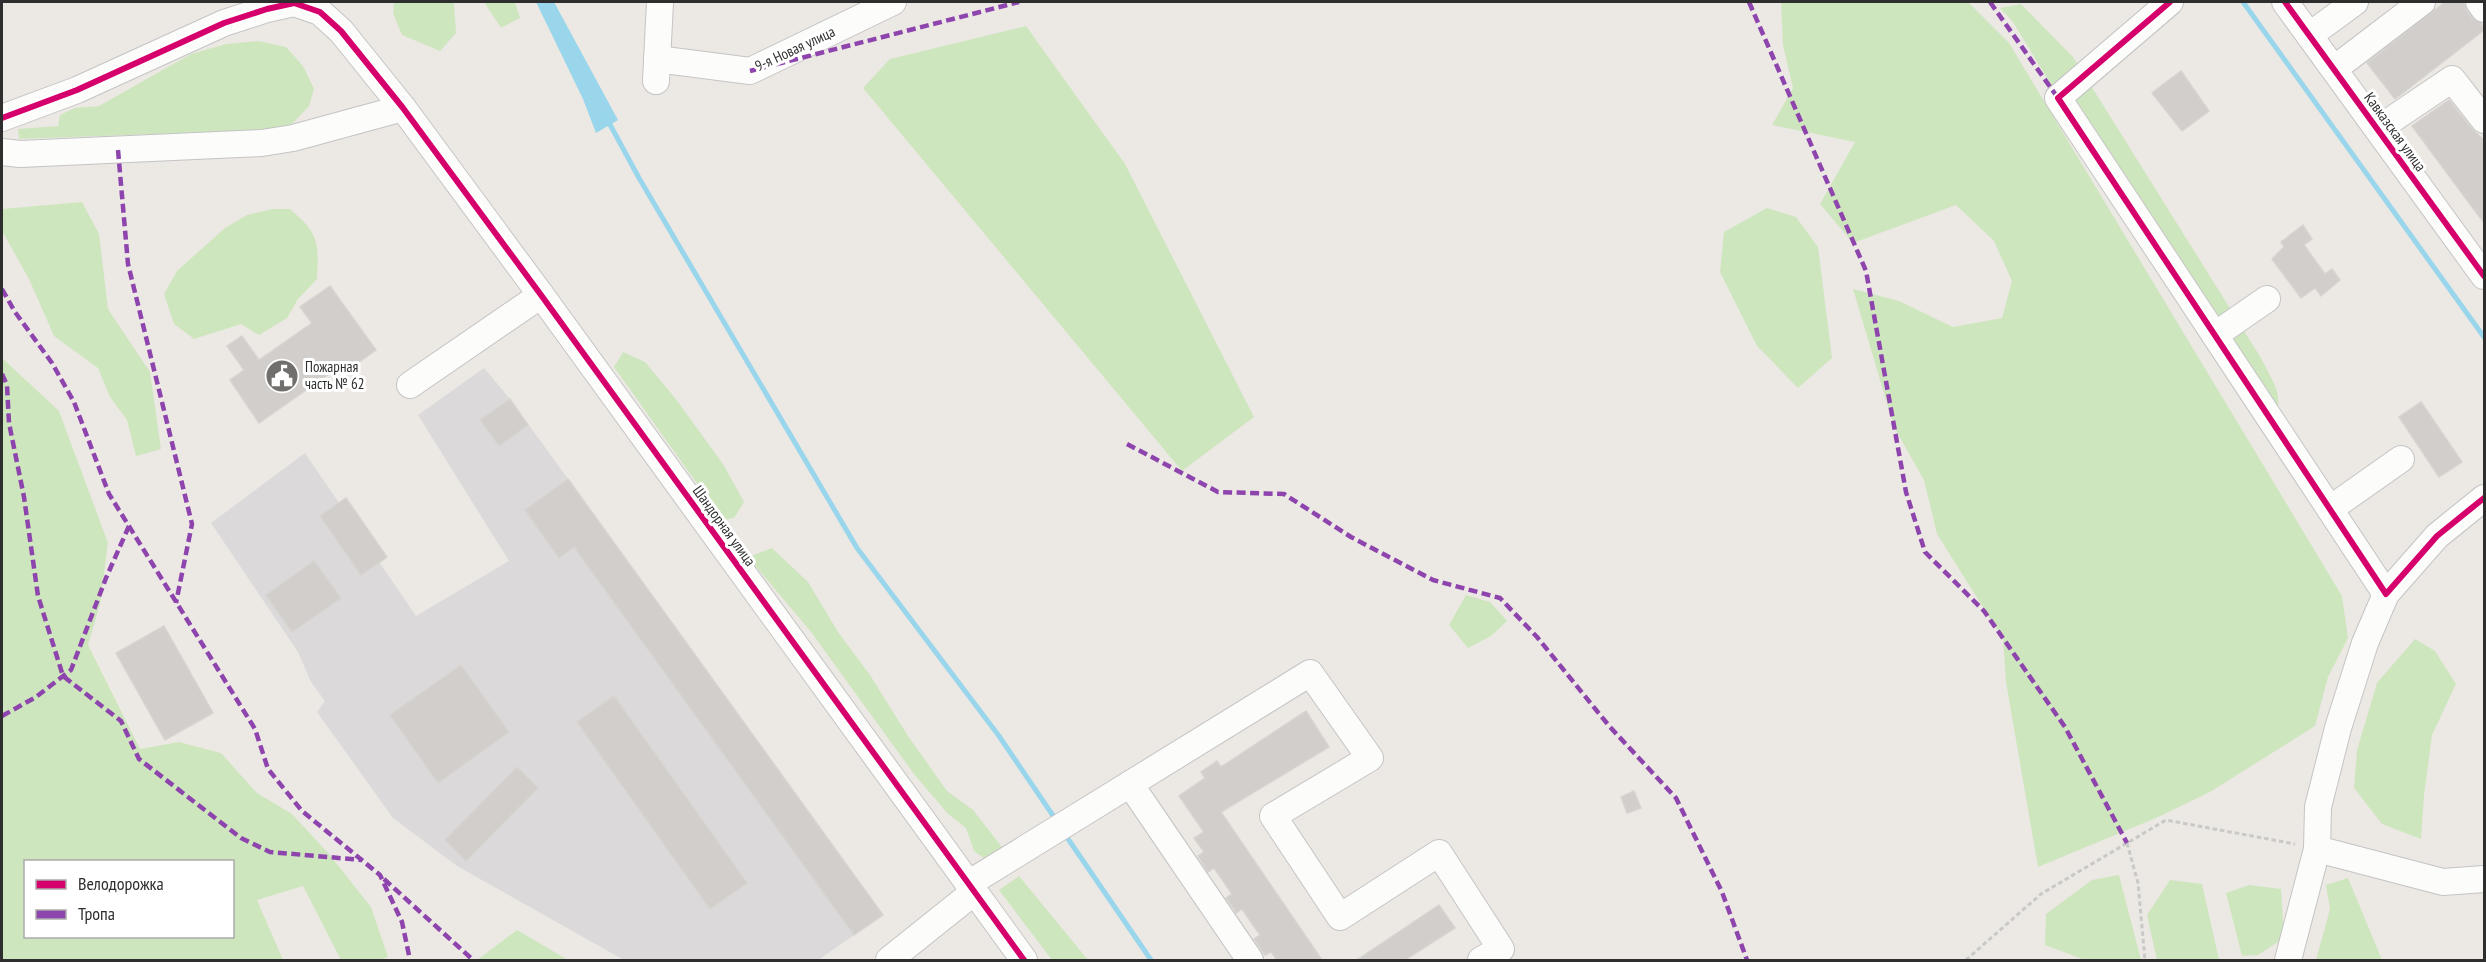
<svg xmlns="http://www.w3.org/2000/svg" width="2486" height="962" viewBox="0 0 2486 962" font-family="'PT Sans Narrow',sans-serif">
	<style>
		.industrial { fill: #dcd9db }
		.green { fill: #cee6be; fill-rule: evenodd }
		.water { fill: #99d6ec }
		.lines { fill: none; stroke-linecap: round; stroke-linejoin: round }
		.stream { stroke: #99d6ec; stroke-width: 5 }
		.building { fill: #d1cecb; stroke: #d7d4d0; stroke-width: 1.5 }
		.minor-casing { stroke: #c5c4c5; stroke-width: 28 }
		.path { stroke: #c9c9c8; stroke-width: 3; stroke-dasharray: 4.5 3; stroke-linecap: butt }
		.minor { stroke: #fcfcfb; stroke-width: 26 }
		.quiet { stroke: #8e44ad; stroke-width: 4.5; stroke-dasharray: 9 4.5; stroke-linecap: butt }
		.cycleway-casing { stroke: #fff; stroke-width: 10 }
		.cycleway { stroke: #d6006c; stroke-width: 6 }
		.labels { text-anchor: middle; stroke-width: 6; stroke-linejoin: round; paint-order: stroke }
		.street-label { font-size: 15px; fill: #2e2e2e; stroke: #fff }
		.poi-label { font-size: 15px; fill: #2e2e2e; stroke: #fff; text-anchor: start }
	</style>
	<rect width="100%" height="100%" fill="#ece8e4"/>
	<polygon class="industrial" points="484,368 510,399 568,479 883,915 818,960 624,960 457,866 393,818 317,712 325,701 311,682 298,652 211,523 305,453 416,616 509,561 418,415"/>
	<g class="green">
		<polygon points="394,2 454,2 456,33 440,51 402,35 393,13"/>
		<polygon points="484,2 515,2 520,18 501,28"/>
		<polygon points="1781,2 1968,2 2009,43 2342,596 2348,638 2328,677 2315,726 2210,792 2156,818 2038,867 2006,682 2003,639 1937,534 1924,480 1894,427 1853,289 1899,301 1953,327 2002,318 2012,281 1994,241 1956,205 1853,243 1820,204 1855,142 1772,125 1793,88 1783,45"/>
		<path d="M2021,4l52,53 188,301c19,37 25,41 5,80l-253,-416 -13,-14z"/>
		<polygon points="1026,26 1125,164 1254,417 1182,471 863,88 890,59"/>
		<polygon points="258,41 286,47 303,66 314,89 309,106 291,125 263,130 19,139 18,129 58,126 60,115 75,108 99,106 191,54 226,44"/>
		<polygon points="82,202 99,234 108,309 150,372 161,449 136,456 127,420 110,397 98,368 54,336 29,279 2,231 2,209"/>
		<polygon points="1767,208 1796,217 1818,247 1832,358 1798,388 1757,346 1720,272 1724,232"/>
		<path d="M272,209h18c29,25 29,32 27,70l-19,20 -11,19 -28,17 -18,-11 -47,15 -20,-15 -10,-30 13,-23 48,-43 22,-13z"/>
		<polygon points="623,352 645,362 675,398 723,464 744,502 734,518 723,520 614,367"/>
		<path d="M2,358l57,53 49,132 -8,61 -12,41 52,104 39,-7 42,11 36,40 35,21 37,40 42,53 17,50 -9,3h-38l-38,-74 -46,14 26,60h-281zM26,862h206v74h-206z"/>
		<polygon points="772,548 808,582 838,632 870,675 908,736 947,791 973,810 1002,847 988,861 974,851 966,828 948,814 914,774 811,632 748,557"/>
		<polygon points="1466,595 1490,602 1507,621 1491,636 1468,648 1449,625"/>
		<polygon points="2415,639 2435,651 2456,684 2432,735 2424,795 2421,839 2382,824 2354,788 2357,750 2377,683"/>
		<polygon points="2119,875 2141,960 2085,960 2045,945 2046,914 2092,880"/>
		<polygon points="1019,876 1088,960 1052,960 999,890"/>
		<polygon points="2348,878 2382,960 2316,960 2330,909 2326,885"/>
		<polygon points="2170,880 2202,884 2219,960 2157,960 2147,915"/>
		<polygon points="2249,885 2281,889 2284,938 2258,955 2242,956 2226,893"/>
		<polygon points="517,930 568,960 477,960"/>
	</g>
	<polygon class="water" points="536,2 554,2 618,120 596,133 583,99"/>
	<g class="lines">
		<g class="stream">
			<polyline points="2243,2 2484,337"/>
			<polyline points="607,119 639,178 857,548 999,736 1056,820"/>
			<polyline points="1064,833 1151,960"/>
		</g>
	</g>
	<g class="building">
		<polygon points="2445,2 2464,2 2467,11 2472,18 2481,23 2484,30 2395,99 2367,63"/>
		<polygon points="2181,71 2209,111 2182,131 2152,93"/>
		<polygon points="2449,100 2472,129 2484,140 2484,223 2412,126"/>
		<polygon points="2303,225 2312,239 2304,245 2325,274 2332,269 2340,280 2321,296 2315,288 2301,298 2272,259 2284,247 2281,242"/>
		<polygon points="330,286 376,350 346,371 342,365 259,423 230,380 244,370 227,346 242,336 259,360 312,323 300,307"/>
		<polygon points="510,399 528,425 499,446 480,420"/>
		<polygon points="2421,402 2462,462 2439,477 2399,417"/>
		<polygon points="568,479 883,915 854,935 574,547 559,558 525,510"/>
		<polygon points="346,498 387,557 361,575 320,516"/>
		<polygon points="314,561 341,598 292,632 266,595"/>
		<polygon points="164,626 213,713 165,740 116,653"/>
		<polygon points="461,665 509,732 438,783 390,715"/>
		<polygon points="614,696 747,883 710,909 577,722"/>
		<polygon points="1306,711 1329,747 1221,812 1322,960 1277,960 1271,952 1265,955 1254,939 1260,935 1242,909 1236,913 1234,909 1226,898 1232,894 1214,868 1208,872 1198,856 1204,852 1194,838 1204,832 1179,796 1205,778 1201,772 1217,761 1221,767"/>
		<polygon points="517,767 538,788 466,861 445,840"/>
		<polygon points="1634,791 1641,808 1627,813 1621,797"/>
		<polygon points="1439,905 1455,928 1405,960 1357,960"/>
	</g>
	<g class="lines">
		<g class="minor-casing">
			<g id="minor">
				<polyline points="2170,2 2058,98 2386,594"/>
				<polyline points="2285,2 2484,276"/>
				<polyline points="2479,2 2484,9"/>
				<polyline points="2310,35 2355,2"/>
				<polyline points="657,59 750,71 893,2"/>
				<polyline points="2334,69 2422,2"/>
				<polyline points="656,81 660,2"/>
				<polyline points="2,118 77,90 224,23 267,9 294,3 320,12 341,31 403,108 541,295 1024,960"/>
				<polyline points="2378,129 2452,79 2484,120"/>
				<polyline points="2,152 20,154 262,143 293,138 403,108"/>
				<polyline points="2215,335 2267,299"/>
				<polyline points="410,385 541,295"/>
				<polyline points="2330,509 2401,459"/>
				<polyline points="1130,784 1250,960"/>
				<polyline points="2317,849 2443,882 2484,879"/>
				<polyline points="968,884 1310,673 1370,758 1273,816 1340,917 1439,853 1501,949 1481,960"/>
				<polyline points="889,960 974,892"/>
				<polyline points="2288,960 2317,849 2318,807 2338,728 2365,643 2386,594 2437,536 2484,498"/>
			</g>
		</g>
		<g class="path">
			<polyline points="2127,843 2138,883 2145,960"/>
			<polyline points="1966,960 2041,894 2166,820 2295,844"/>
		</g>
		<use href="#minor" class="minor"/>
		<g class="quiet">
			<polyline points="1749,2 1866,271 1906,492 1925,552 1984,611 2065,727 2127,843"/>
			<polyline points="1990,2 2058,98"/>
			<polyline points="750,71 1019,2"/>
			<polyline points="118,150 128,264 192,524 176,603"/>
			<polyline points="2,289 15,312 52,363 74,402 109,494 255,729 268,769 302,811 380,875 402,922 410,960"/>
			<polyline points="2,374 7,385 9,423 24,497 38,596 63,676 121,721 139,759 241,838 270,852 362,860"/>
			<polyline points="1127,444 1218,492 1284,494 1351,537 1433,580 1500,598 1537,637 1610,727 1676,798 1722,892 1747,960"/>
			<polyline points="2,716 36,697 71,670 106,578 129,526"/>
			<polyline points="384,879 473,960"/>
		</g>
		<g class="cycleway-casing">
			<g id="cycleway">
				<polyline points="2170,2 2058,98 2386,594 2437,536 2484,498"/>
				<polyline points="2285,2 2484,276"/>
				<polyline points="2,118 77,90 224,23 267,9 294,3 320,12 341,31 403,108 541,295 1024,960"/>
			</g>
		</g>
		<use href="#cycleway" class="cycleway"/>
	</g>
	<defs>
		<g id="civic-disc" transform="scale(1.725)"><circle r="9.5" fill="#706f6e" stroke="#fff"/><path d="M-.6-6.5H3V-4.5H.6V-3L4-1V1h2V6H-6V1h2V-1L-.6-3ZM-1.2 2.5V6h2.4V2.5Z" fill="#fff"/></g>
	</defs>
	<g fill-rule="evenodd">
		<use href="#civic-disc" x="282" y="376"/>
	</g>
	<g class="labels">
		<g class="street-label">
			<text transform="translate(795 49) rotate(-25)" y="5">9-я Новая улица</text>
			<text transform="translate(2395 132) rotate(54)" y="5">Кавказская улица</text>
			<text transform="translate(724 526) rotate(54)" y="5">Шандорная улица</text>
		</g>
		<g class="poi-label">
			<text x="305" y="372">Пожарная<tspan x="305" dy="17">часть № 62</tspan></text>
		</g>
	</g>
	<rect width="2486" height="962" fill="none" stroke="#2e2e2e" stroke-width="6"/>
	<rect x="24" y="860" width="210" height="78" fill="#ffffff" stroke="#ababab" stroke-width="1.5"/>
	<rect x="36" y="880" width="30" height="9" fill="#d6006c" stroke="#ababab" stroke-width="1.5"/>
	<text x="78" y="890" font-size="18" fill="#2e2e2e">Велодорожка</text>
	<rect x="36" y="910" width="30" height="9" fill="#8e44ad" stroke="#ababab" stroke-width="1.5"/>
	<text x="78" y="920" font-size="18" fill="#2e2e2e">Тропа</text>
</svg>
